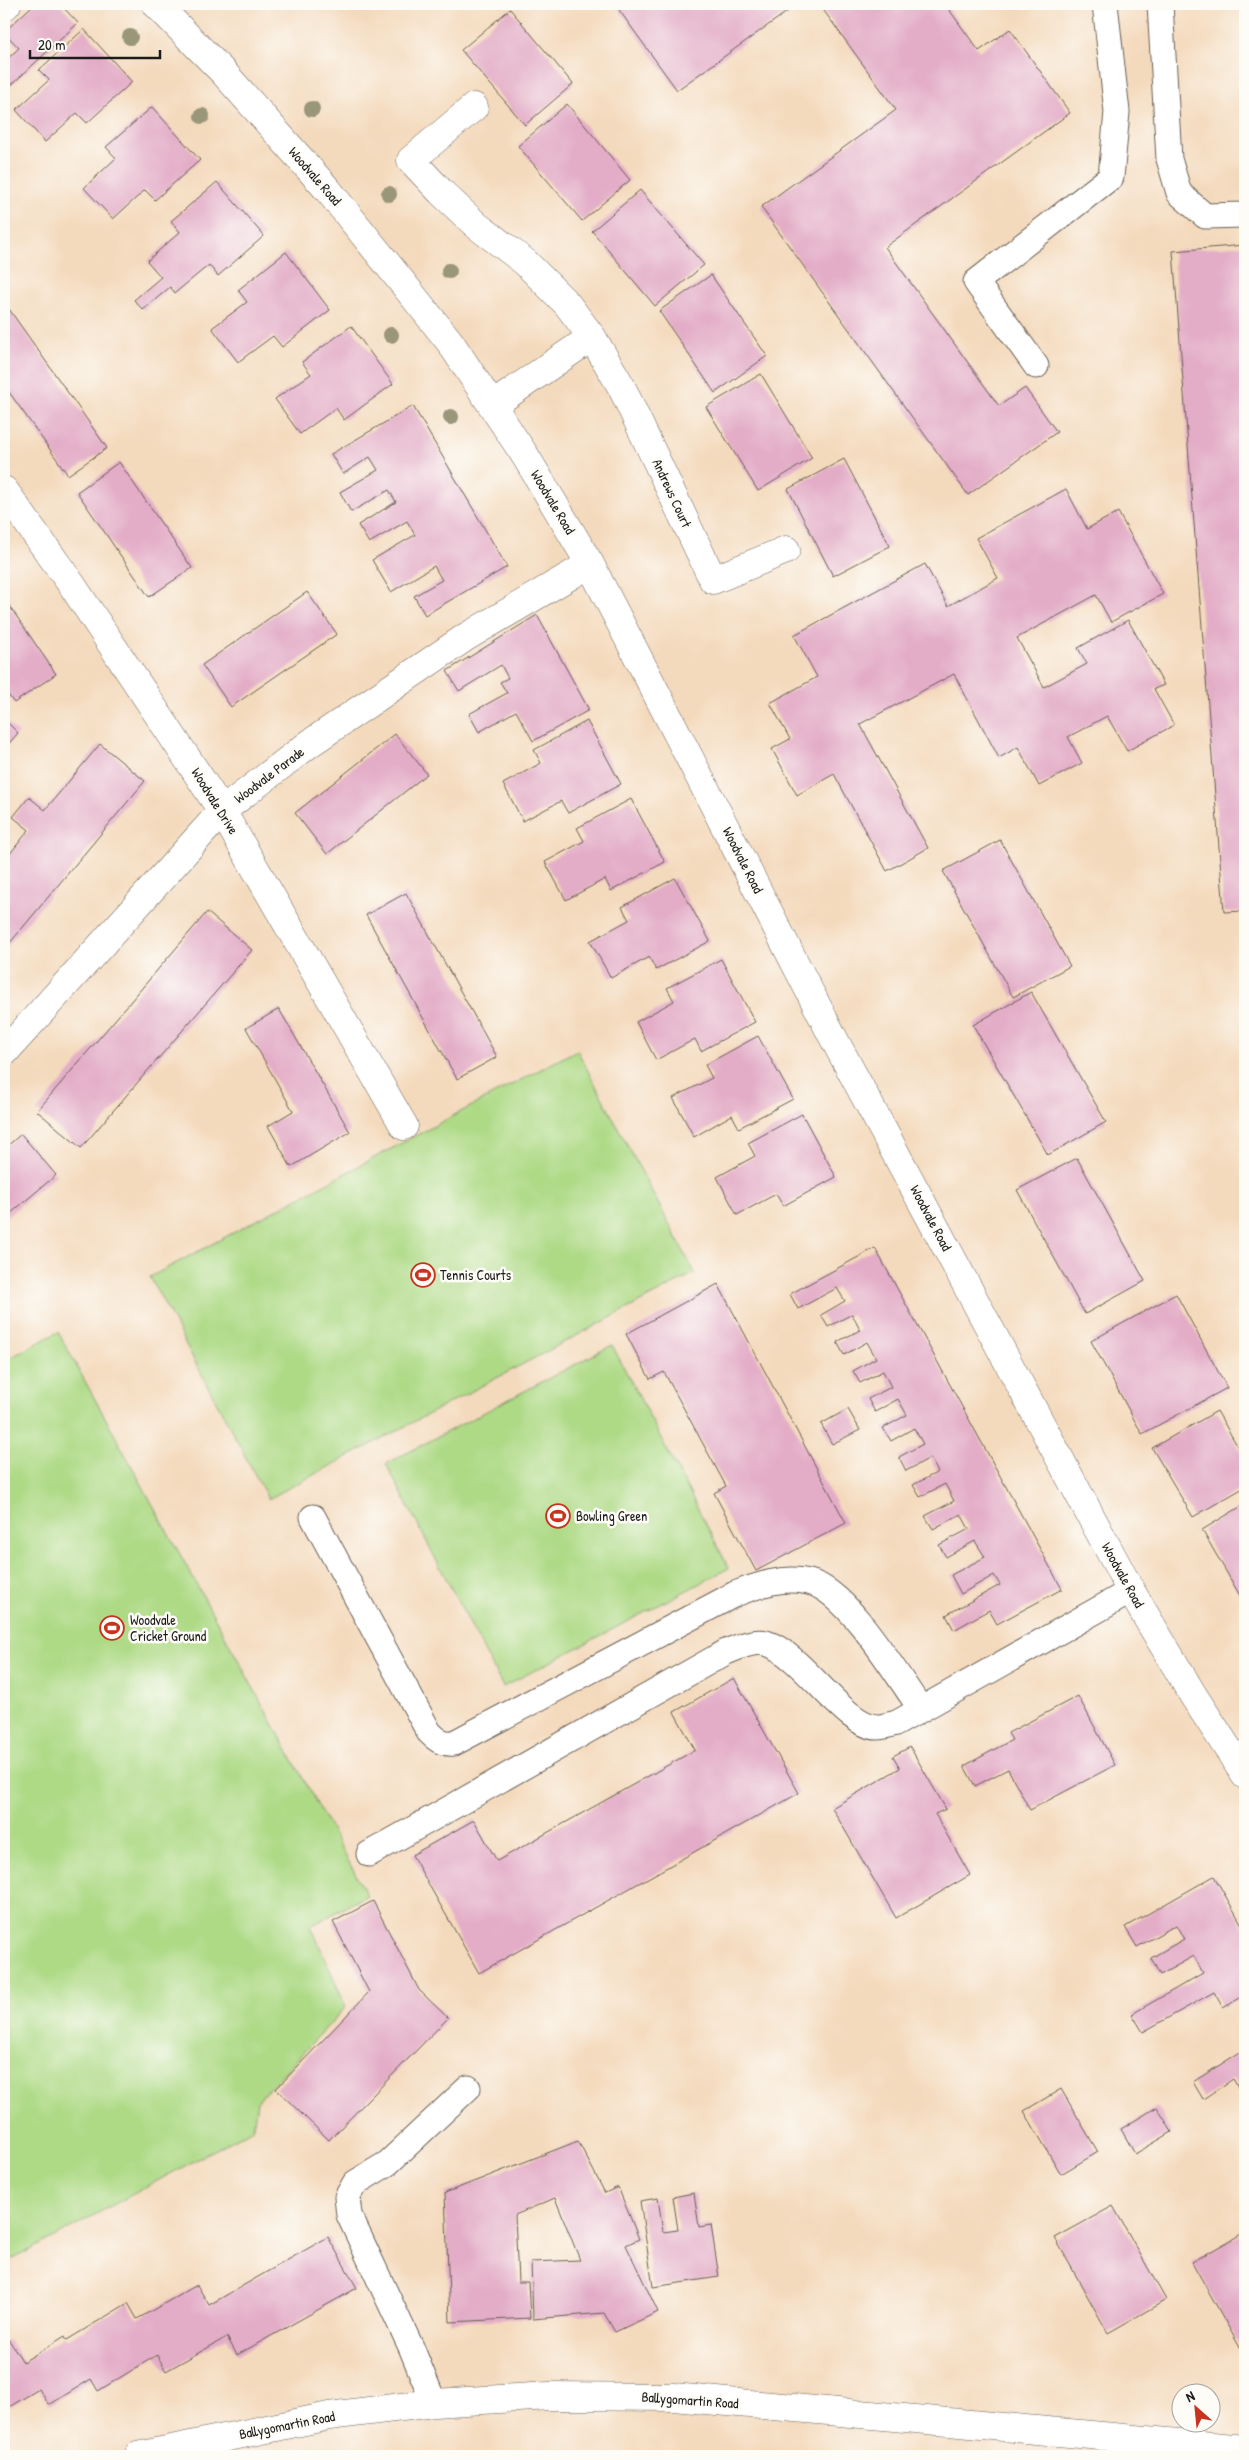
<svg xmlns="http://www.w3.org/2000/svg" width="1249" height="2460" viewBox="0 0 1249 2460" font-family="'Patrick Hand',sans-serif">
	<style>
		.green { fill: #aeda86; stroke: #657b51 }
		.building { fill: #e3adc7 }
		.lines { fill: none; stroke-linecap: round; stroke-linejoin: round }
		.service-casing { stroke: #685e54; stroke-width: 27 }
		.minor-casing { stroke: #685e54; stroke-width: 29 }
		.tertiary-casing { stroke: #685e54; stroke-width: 29 }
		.secondary-casing { stroke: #685e54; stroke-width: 29 }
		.service { stroke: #fff; stroke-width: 25 }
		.minor { stroke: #fff; stroke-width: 28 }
		.tertiary { stroke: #fff; stroke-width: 28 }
		.secondary { stroke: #fff; stroke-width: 28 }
		.tree { fill: #999679 }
		.labels { text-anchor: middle; stroke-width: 5; stroke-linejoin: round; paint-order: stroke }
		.street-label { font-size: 14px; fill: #1c1c1c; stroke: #fdfcf7 }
		.poi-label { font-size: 14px; fill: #1c1c1c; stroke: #fdfcf7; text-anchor: start }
	</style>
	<rect width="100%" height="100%" fill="#fdfcf7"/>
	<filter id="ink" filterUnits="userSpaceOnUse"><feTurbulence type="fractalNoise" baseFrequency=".02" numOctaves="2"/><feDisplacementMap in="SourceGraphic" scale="10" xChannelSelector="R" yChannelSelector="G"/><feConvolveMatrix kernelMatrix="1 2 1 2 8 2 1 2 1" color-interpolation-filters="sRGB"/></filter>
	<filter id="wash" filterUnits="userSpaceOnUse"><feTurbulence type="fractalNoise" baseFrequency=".0096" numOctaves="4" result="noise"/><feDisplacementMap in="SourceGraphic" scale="20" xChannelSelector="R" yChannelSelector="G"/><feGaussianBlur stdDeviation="1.12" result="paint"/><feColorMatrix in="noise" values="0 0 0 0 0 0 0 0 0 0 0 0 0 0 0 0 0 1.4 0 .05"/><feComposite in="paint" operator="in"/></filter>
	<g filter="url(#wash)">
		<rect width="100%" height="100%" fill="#f4dabd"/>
		<g class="green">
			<polygon points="577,1050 695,1273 268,1499 150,1277"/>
			<polygon points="58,1332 367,1895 311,1926 346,2007 257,2101 253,2129 4,2264 4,1361"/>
			<polygon points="612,1345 729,1568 503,1687 386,1464"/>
		</g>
		<g id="blocks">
			<g class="building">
				<polygon points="34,4 60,4 78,23 7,89 4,86 4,62 19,48 4,32"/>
				<polygon points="627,4 798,4 677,90 619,10"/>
				<polygon points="819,4 945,4 979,51 1010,29 1070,113 885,247 999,406 1025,388 1057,432 968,495 761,207 896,110"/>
				<polygon points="510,9 573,84 525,125 461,50"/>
				<polygon points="84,29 132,82 87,123 77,113 45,142 16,110 49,80 39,70"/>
				<polygon points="567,104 630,180 582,221 518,146"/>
				<polygon points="152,107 200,160 155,200 145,190 113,219 84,188 116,158 106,147"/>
				<polygon points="217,182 264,236 218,276 209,265 175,293 170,287 143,310 134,300 161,277 147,261 180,232 171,221"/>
				<polygon points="640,190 704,265 655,306 592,231"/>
				<polygon points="1245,245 1245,911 1224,912 1173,251"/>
				<polygon points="286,252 330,310 282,347 273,336 238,362 212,328 247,302 238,290"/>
				<polygon points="711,275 767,356 715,393 659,311"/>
				<polygon points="4,302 107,448 68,475 4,385"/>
				<polygon points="351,326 393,384 344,420 336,408 300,434 275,399 311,374 302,362"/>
				<polygon points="761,374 812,458 758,491 706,407"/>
				<polygon points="413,406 507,567 425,615 414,596 442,580 434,566 391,592 372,560 415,535 407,521 369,543 358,525 396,502 389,490 351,512 340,492 378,470 370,457 343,474 331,454"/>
				<polygon points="844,459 890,546 833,576 788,489"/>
				<polygon points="119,462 192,568 149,597 77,492"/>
				<polygon points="1066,489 1087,529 1118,512 1163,594 1111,622 1096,595 1017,638 1044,687 1087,664 1078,648 1128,620 1164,685 1154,689 1174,725 1127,751 1107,716 1068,737 1082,763 1039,786 1018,747 999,758 954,674 860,724 928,848 887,871 834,774 797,795 772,749 790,739 770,703 817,677 794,635 925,564 948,606 998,578 976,538"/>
				<polygon points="307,592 337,634 231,707 202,665"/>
				<polygon points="4,598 56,674 14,703 4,689"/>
				<polygon points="537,615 589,710 533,741 516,711 479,732 469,714 507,693 500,682 508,678 501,665 459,691 447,671"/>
				<polygon points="4,719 18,733 4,749"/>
				<polygon points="587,721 621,784 568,813 561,801 523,821 503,784 541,763 534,750"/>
				<polygon points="395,734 427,774 327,854 295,813"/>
				<polygon points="100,744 145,781 4,950 4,861 29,830 13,817 29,797 45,810"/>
				<polygon points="631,799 665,862 611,891 605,879 566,900 545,862 584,841 577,828"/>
				<polygon points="1000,840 1070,966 1013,997 943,871"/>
				<polygon points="675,878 710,941 656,970 649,957 611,978 590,941 629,920 622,907"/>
				<polygon points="406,893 497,1057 457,1079 366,915"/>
				<polygon points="207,912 252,950 81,1148 37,1111"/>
				<polygon points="721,959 755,1022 701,1051 695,1039 656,1060 636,1022 674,1001 667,988"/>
				<polygon points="1031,992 1106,1122 1048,1155 973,1025"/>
				<polygon points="279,1009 350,1132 291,1167 268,1126 293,1111 246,1028"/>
				<polygon points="758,1036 793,1099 739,1128 732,1115 694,1137 673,1098 712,1078 705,1065"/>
				<polygon points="802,1114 836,1177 783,1206 776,1194 737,1215 717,1177 755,1156 748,1143"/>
				<polygon points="21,1134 56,1175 4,1219 4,1149"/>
				<polygon points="1077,1158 1145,1281 1085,1314 1017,1190"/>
				<polygon points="875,1248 1062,1589 997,1624 989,1610 954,1630 946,1615 1000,1585 994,1575 961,1594 951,1575 985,1557 975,1541 946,1557 939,1545 969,1529 961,1514 933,1529 925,1516 954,1501 945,1484 920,1497 913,1485 938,1472 930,1458 906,1471 899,1457 923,1444 914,1428 891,1441 883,1428 907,1415 898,1399 875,1412 868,1399 891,1387 883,1371 860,1383 853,1371 876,1358 867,1342 844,1355 837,1342 860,1330 852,1314 828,1327 821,1315 845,1301 837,1288 798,1309 790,1294"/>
				<polygon points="718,1284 846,1523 756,1571 714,1493 726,1486 664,1372 650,1379 626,1334"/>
				<polygon points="1176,1294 1227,1388 1142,1434 1091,1341"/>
				<polygon points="848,1409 860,1430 832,1444 821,1424"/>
				<polygon points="1217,1411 1245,1459 1245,1487 1193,1517 1152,1448"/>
				<polygon points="1245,1504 1245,1597 1242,1599 1202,1530"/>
				<polygon points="734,1678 799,1793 479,1973 412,1855 474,1820 497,1861 695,1750 674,1712"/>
				<polygon points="1078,1696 1115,1765 1030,1810 1008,1769 975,1786 964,1766 1012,1740 1008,1733"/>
				<polygon points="910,1747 946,1809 935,1814 970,1875 896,1918 832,1808 900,1768 893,1756"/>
				<polygon points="1214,1876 1245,1930 1245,1995 1223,2008 1214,1992 1143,2032 1132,2014 1203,1973 1194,1956 1160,1975 1151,1958 1184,1939 1176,1925 1137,1947 1125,1927"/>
				<polygon points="373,1901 419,1990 448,2018 329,2140 276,2089 369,1992 333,1922"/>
				<polygon points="1245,2049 1245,2085 1239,2089 1233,2079 1203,2099 1193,2082"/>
				<polygon points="1061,2089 1098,2152 1061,2174 1024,2111"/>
				<polygon points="1157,2107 1172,2132 1135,2154 1121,2129"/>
				<polygon points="578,2141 605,2193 618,2187 639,2239 626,2245 658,2312 615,2332 604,2313 533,2319 531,2262 580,2260 555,2198 515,2215 518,2282 528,2282 530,2318 450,2322 445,2193"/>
				<polygon points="694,2193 699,2227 711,2225 719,2277 653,2287 640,2201 658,2198 663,2232 678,2230 673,2197"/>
				<polygon points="1113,2206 1166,2300 1108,2333 1055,2238"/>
				<polygon points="1245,2232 1245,2352 1243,2353 1192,2262"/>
				<polygon points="328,2237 357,2288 237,2355 227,2337 166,2371 157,2355 98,2391 91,2379 49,2405 39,2389 9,2407 4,2400 4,2343 9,2340 23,2362 65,2336 67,2340 128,2303 137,2319 197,2285 209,2305"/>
			</g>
		</g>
	</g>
	<g filter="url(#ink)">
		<use href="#blocks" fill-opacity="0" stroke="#685e54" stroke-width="1"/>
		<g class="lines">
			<g class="service-casing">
				<g id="service">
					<polyline points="1160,4 1169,159 1179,193 1205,216 1245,215"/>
					<polyline points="1036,366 976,282 1111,177 1117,112 1105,4"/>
					<path d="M313,1517l116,215c8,8 13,12 25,11l281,-149c23,-9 48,-18 74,-12 39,9 88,94 112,127"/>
					<path d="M369,1854l357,-202c12,-5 28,-12 40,-9 37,11 78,84 112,84 6,0 13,-3 19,-4l234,-132"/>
					<polyline points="434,2403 411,2347 349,2215 347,2197 355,2183 388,2163 468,2088"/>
				</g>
			</g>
			<g class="minor-casing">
				<g id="minor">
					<polyline points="4,7 7,4"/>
					<polyline points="474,107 411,160 441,192 476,225 525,262 567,304 592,337 621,386 713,580 786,550"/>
					<polyline points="493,405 592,337"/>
					<polyline points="4,490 72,585 222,811 404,1126"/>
					<polyline points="4,1053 222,811 309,744 466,637 590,564"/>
				</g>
			</g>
			<g class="tertiary-casing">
				<polyline id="tertiary" points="138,2456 329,2416 434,2403 549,2396 673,2397 1245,2449"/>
			</g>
			<g class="secondary-casing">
				<polyline id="secondary" points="156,4 224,73 328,190 450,342 526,457 590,564 834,1039 1131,1591 1193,1695 1245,1775"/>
			</g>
			<use href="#service" class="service"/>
			<use href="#minor" class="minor"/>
			<use href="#tertiary" class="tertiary"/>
			<use href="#secondary" class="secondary"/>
		</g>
		<g class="tree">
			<circle cx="130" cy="37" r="8"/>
			<circle cx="312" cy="109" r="8"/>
			<circle cx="202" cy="116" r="8"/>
			<circle cx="389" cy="194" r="8"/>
			<circle cx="449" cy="271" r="8"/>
			<circle cx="391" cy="335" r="8"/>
			<circle cx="451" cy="417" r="8"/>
		</g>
	</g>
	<defs>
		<g id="stadium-ring" transform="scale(1.25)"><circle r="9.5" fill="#fdfcf7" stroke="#c8321e" stroke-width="1.5"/><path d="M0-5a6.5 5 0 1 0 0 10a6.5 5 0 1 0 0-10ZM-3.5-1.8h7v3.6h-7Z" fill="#c8321e"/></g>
	</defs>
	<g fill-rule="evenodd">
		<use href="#stadium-ring" x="423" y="1275"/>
		<use href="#stadium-ring" x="558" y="1516"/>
		<use href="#stadium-ring" x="112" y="1628"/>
	</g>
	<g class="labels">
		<g class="street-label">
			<text transform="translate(315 176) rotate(49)" y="5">Woodvale Road</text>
			<text transform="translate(672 493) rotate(65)" y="5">Andrews Court</text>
			<text transform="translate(553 502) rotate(59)" y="5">Woodvale Road</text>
			<text transform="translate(269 775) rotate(-37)" y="5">Woodvale Parade</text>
			<text transform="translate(215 801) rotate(58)" y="5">Woodvale Drive</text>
			<text transform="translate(743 860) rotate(63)" y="5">Woodvale Road</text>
			<text transform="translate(931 1218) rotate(62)" y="5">Woodvale Road</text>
			<text transform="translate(1123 1575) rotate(61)" y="5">Woodvale Road</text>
			<text transform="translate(690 2400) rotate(4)" y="5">Ballygomartin Road</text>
			<text transform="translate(287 2425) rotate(-11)" y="5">Ballygomartin Road</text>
		</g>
		<g class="poi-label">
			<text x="440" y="1280">Tennis Courts</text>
			<text x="576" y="1521">Bowling Green</text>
			<text x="130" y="1625">Woodvale<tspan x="130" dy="16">Cricket Ground</tspan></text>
		</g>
	</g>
	<rect width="1249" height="2460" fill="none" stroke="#fdfcf7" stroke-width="20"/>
	<g transform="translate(1196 2408) rotate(333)"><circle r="24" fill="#fdfcf7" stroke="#a3a29f"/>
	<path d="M0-4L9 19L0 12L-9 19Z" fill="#c8321e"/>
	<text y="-8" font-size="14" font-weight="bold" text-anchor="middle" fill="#1c1c1c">N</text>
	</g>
	<path d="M30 50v8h130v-8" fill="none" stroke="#1c1c1c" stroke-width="2.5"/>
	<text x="38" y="50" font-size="15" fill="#1c1c1c" stroke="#fdfcf7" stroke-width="4" paint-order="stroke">20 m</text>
</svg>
